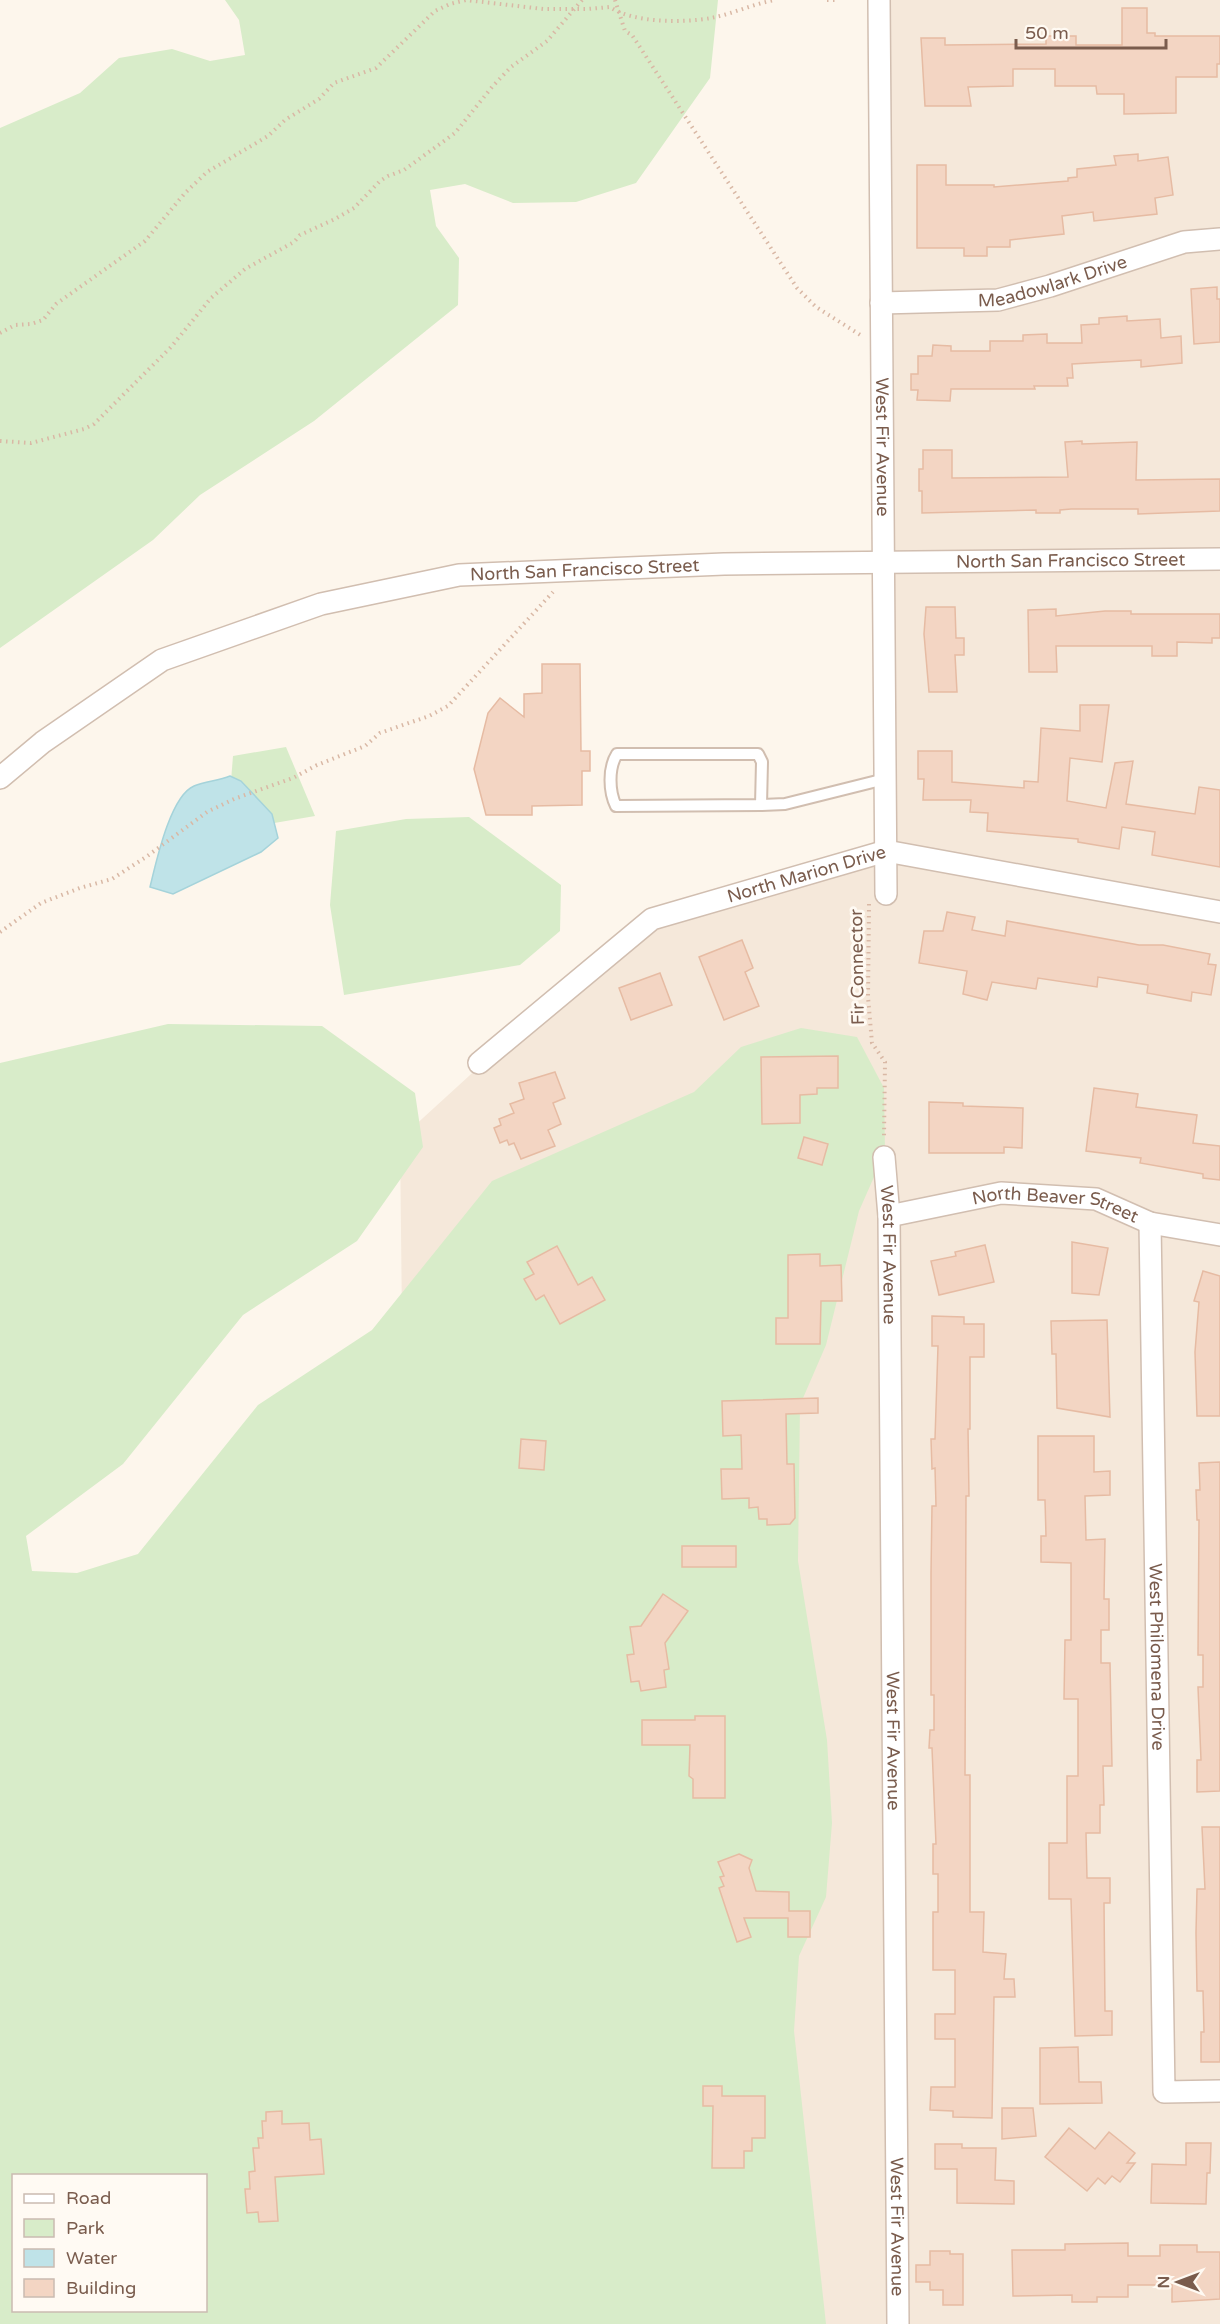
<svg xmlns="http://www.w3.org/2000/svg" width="1220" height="2324" viewBox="0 0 1220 2324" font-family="'Varela Round',sans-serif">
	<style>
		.residential { fill: #f5e8da }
		.green { fill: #d8ecc9; fill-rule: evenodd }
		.water { fill: #bfe3e8; stroke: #a5d3da; stroke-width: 1.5 }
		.building { fill: #f3d5c3; stroke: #e6bba3; stroke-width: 1.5 }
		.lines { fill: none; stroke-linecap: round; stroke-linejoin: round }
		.lane-casing { stroke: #d1beb0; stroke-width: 14 }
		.street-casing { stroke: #d1beb0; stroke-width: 24 }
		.path { stroke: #d9b8a5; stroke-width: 4; stroke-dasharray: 1.5 4.5; stroke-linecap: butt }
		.lane { stroke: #fff; stroke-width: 10 }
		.street { stroke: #fff; stroke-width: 21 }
		.labels { text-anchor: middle; stroke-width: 6; stroke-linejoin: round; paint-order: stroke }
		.street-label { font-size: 18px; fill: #7a5c4d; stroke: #fffaf3 }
	</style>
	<rect width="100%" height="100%" fill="#fdf6ec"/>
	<polygon class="residential" points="890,0 1220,0 1220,2324 413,2324 400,1139 609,948 896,838"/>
	<g class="green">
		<polygon points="225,0 718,0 710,78 636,183 576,202 513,203 465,184 430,190 436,226 459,258 458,305 314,421 200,495 153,540 0,648 0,128 80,93 119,58 172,49 210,61 245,55 239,20"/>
		<polygon points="286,747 315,816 227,831 233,756"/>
		<polygon points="469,817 561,885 560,931 520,965 344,995 330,905 336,831 406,819"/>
		<path d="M168,1024l154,2 93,67 8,54 -66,94 -114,74 -120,149 -97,72 6,35 45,2 61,-19 120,-149 114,-75 120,-149 202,-89 47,-45 60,-19 56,9 27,51 1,64 -26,59 -33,134 -26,60 -2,156 29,179 5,83 -6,74 -27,59 -5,75 32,293h-826v-1261zM14,2176h192v134h-192z"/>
	</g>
	<path class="water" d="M230,776l11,5 31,33 6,24 -17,14 -88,42 -23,-7c6,-24 20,-91 44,-101 12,-5 24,-5 36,-10z"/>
	<g class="building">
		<polygon points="1122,8 1147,8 1147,33 1155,33 1155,36 1220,36 1220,64 1217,64 1217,77 1176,77 1176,113 1124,114 1124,94 1097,94 1096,86 1055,86 1055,69 1013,69 1013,86 968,87 971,106 925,106 921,38 945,38 945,45 1046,44 1046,36 1076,36 1076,45 1122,45"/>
		<polygon points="1138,154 1138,161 1168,157 1173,195 1155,198 1157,214 1094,221 1093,212 1062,216 1064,234 1010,240 1010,247 987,247 987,256 964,256 964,248 917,248 917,165 946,165 946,185 994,185 994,187 1068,181 1068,178 1077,177 1077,169 1116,165 1114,156"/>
		<polygon points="1217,287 1217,299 1220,299 1220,342 1194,344 1191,289"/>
		<polygon points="1127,316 1127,321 1160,319 1161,338 1181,336 1182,363 1141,367 1141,360 1072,364 1073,378 1067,378 1068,386 1034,386 1035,389 951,389 950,401 917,400 918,390 911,390 911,374 918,374 918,356 932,356 933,345 951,346 951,351 990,351 990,341 1023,341 1023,335 1047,334 1047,343 1082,343 1081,325 1099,324 1099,318"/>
		<polygon points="1082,441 1082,444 1137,442 1136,480 1220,479 1220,511 1138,514 1138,509 1071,509 1060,510 1060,513 1036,513 1036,510 922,513 922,491 919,491 919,469 923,469 923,450 952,450 952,478 1068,477 1065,442"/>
		<polygon points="926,607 955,607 956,638 964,638 964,655 955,655 957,692 929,692 924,634"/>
		<polygon points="1056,609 1056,616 1105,611 1131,611 1131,614 1220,614 1220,638 1212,638 1212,643 1177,642 1177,656 1152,656 1152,646 1056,646 1057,672 1029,672 1028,610"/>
		<polygon points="542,664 580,664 581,751 590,751 590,771 582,771 582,805 532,806 532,815 486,815 474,769 488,713 500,698 524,717 524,694 542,693"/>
		<polygon points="1080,705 1109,705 1102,762 1070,758 1067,801 1106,808 1115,763 1133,761 1126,804 1195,814 1199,787 1220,790 1220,867 1152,855 1155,832 1122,827 1119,849 1078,842 1078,839 987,831 988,813 970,812 971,800 923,800 924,779 918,779 918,751 952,751 952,782 1024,788 1024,781 1038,782 1041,728 1080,731"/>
		<polygon points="947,912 975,917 972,930 1005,936 1007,921 1139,945 1163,945 1210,954 1208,964 1216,965 1211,995 1192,992 1191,1001 1147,993 1148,985 1098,977 1097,987 1038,978 1036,989 992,982 987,1000 963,994 967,971 919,963 924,931 943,931"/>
		<polygon points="742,940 753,968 745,972 759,1006 724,1020 699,957"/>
		<polygon points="660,973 672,1005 631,1020 619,988"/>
		<polygon points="838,1056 838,1088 817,1088 817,1094 800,1095 800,1123 762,1124 761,1057"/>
		<polygon points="555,1072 565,1098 553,1103 561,1124 548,1130 555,1146 521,1159 514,1143 509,1145 507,1140 500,1143 494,1128 501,1125 499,1119 514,1113 510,1104 524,1099 519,1083"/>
		<polygon points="1094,1088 1138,1094 1136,1107 1197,1115 1193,1143 1220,1146 1220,1180 1203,1178 1203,1174 1140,1163 1141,1158 1086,1151"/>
		<polygon points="929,1102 963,1103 963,1106 1023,1108 1022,1148 1004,1147 1004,1153 929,1153"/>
		<polygon points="804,1137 828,1144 822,1165 798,1158"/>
		<polygon points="1072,1242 1108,1248 1099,1295 1072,1293"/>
		<polygon points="985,1245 994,1282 939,1295 931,1261 956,1256 955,1252"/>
		<polygon points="557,1246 578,1285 592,1277 605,1300 560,1324 544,1295 536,1300 524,1279 534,1274 527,1262"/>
		<polygon points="820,1254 820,1266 841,1265 842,1301 821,1301 820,1344 776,1344 776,1318 788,1318 788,1255"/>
		<polygon points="1203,1271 1220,1276 1220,1416 1197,1416 1195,1352 1199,1302 1194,1301"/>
		<polygon points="932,1316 964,1317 964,1324 984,1324 984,1357 970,1357 970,1429 968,1429 969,1496 966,1496 965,1775 970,1775 970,1912 984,1912 983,1952 1006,1954 1004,1979 1014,1979 1015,1997 994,1997 992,2118 953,2117 953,2111 930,2110 931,2087 955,2087 955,2039 935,2039 935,2014 955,2014 955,1970 933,1970 933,1912 938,1912 938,1874 933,1874 933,1844 936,1844 932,1748 929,1748 930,1730 934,1730 934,1695 931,1695 931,1573 932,1506 936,1506 935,1468 932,1469 931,1439 935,1439 938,1346 932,1346"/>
		<polygon points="1107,1320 1110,1417 1057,1408 1056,1354 1052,1354 1051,1321"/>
		<polygon points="818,1398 818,1413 786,1414 787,1464 794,1464 795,1518 790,1524 767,1525 767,1519 759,1519 758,1507 749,1508 749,1498 722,1499 721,1469 742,1469 741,1435 723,1436 722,1401"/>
		<polygon points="1038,1436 1094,1436 1094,1472 1110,1471 1110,1495 1085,1496 1086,1540 1105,1539 1104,1599 1109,1599 1109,1630 1101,1630 1101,1663 1110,1663 1112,1766 1103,1766 1104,1805 1100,1805 1100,1833 1086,1833 1087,1878 1110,1878 1110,1903 1104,1903 1105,2011 1112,2011 1112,2035 1075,2036 1071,1899 1049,1899 1049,1843 1067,1843 1067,1776 1078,1776 1078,1699 1064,1699 1065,1640 1071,1640 1071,1563 1041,1562 1041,1536 1046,1536 1045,1500 1038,1500"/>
		<polygon points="521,1439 546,1441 544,1470 519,1468"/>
		<polygon points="1220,1462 1220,1791 1197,1792 1197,1760 1201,1760 1198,1687 1203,1687 1203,1655 1198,1655 1199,1520 1197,1520 1196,1490 1200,1490 1199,1463"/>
		<rect x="682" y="1546" width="54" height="21"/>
		<polygon points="663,1594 688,1611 665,1643 669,1669 664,1670 666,1687 641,1691 639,1681 631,1682 627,1655 634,1654 630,1627 641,1626"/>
		<polygon points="695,1716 725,1716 725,1798 693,1798 693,1779 689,1776 690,1745 642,1745 642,1720 695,1720"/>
		<polygon points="1202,1827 1220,1827 1220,2062 1201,2062 1201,2032 1204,2032 1203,1991 1197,1991 1196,1933 1197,1889 1205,1889"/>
		<polygon points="739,1854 752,1860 749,1868 756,1891 789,1892 789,1911 810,1911 810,1937 788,1937 788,1918 744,1918 751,1937 737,1942 719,1888 724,1886 720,1877 724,1876 718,1862"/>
		<polygon points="1078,2047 1079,2082 1101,2082 1102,2103 1040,2104 1040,2048"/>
		<polygon points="703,2086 722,2086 722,2096 765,2096 765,2138 752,2138 752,2151 744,2151 744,2168 712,2168 713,2106 703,2106"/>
		<polygon points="1002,2108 1033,2108 1036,2136 1002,2139"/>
		<polygon points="282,2111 282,2124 309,2123 310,2140 321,2139 324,2174 275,2177 278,2221 259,2222 258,2212 247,2213 245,2189 250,2189 249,2172 255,2171 253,2148 259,2148 258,2138 263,2138 262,2121 266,2121 266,2112"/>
		<polygon points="1069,2128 1095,2149 1109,2132 1135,2153 1127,2163 1135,2163 1120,2182 1112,2176 1105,2184 1098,2178 1087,2191 1045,2157"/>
		<polygon points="1186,2143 1211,2143 1210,2173 1207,2173 1206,2204 1151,2203 1152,2164 1186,2165"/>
		<polygon points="935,2144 962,2144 962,2148 996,2148 995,2180 1014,2181 1014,2204 957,2203 957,2169 935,2169"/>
		<polygon points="1128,2243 1128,2256 1160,2256 1160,2245 1197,2245 1197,2252 1220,2252 1220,2299 1172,2302 1172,2285 1128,2285 1128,2297 1097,2297 1097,2302 1072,2302 1072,2295 1013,2296 1012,2250 1065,2250 1065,2244"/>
		<polygon points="930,2251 950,2251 950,2254 963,2254 963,2305 943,2305 943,2290 930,2290 930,2282 916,2282 916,2265 930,2265"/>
	</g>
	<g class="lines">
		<g class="lane-casing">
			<path id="lane" d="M761,805l1,-43 -4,-8h-141c-9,14 -8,38 -1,52l145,-1 24,-1 100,-25"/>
		</g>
		<g class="street-casing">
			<g id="street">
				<path id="s1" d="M879,0l7,894"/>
				<path id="s2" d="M881,303l117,-3 52,-14 134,-44 36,-3"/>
				<path id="s3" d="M0,778l43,-36 119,-82 159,-56 138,-29 265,-11 496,-5"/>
				<path id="s4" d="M479,1063l173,-144 234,-68 334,61"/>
				<path id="s5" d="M884,1157l5,59 9,1108"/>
				<path id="s6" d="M889,1216l112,-23 95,6 54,24 70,12"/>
				<path id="s7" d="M1150,1223l14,869 56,-1"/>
			</g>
		</g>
		<g class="path">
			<polyline points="615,0 625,31 632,35 797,288 816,307 862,336"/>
			<polyline points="827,0 839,0"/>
			<path d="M0,333l15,-8 16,-1 12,-4 13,-16 89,-63 40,-48 22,-21 61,-36 17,-16 34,-21 15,-16 42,-15 59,-57 15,-7 16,-4 77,9h45l22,-2c23,16 73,16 101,11 21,-4 42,-14 64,-18"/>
			<polyline points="0,441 31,443 84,429 94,424 171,347 211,298 245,269 294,242 300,235 335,219 354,208 380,181 388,176 404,170 455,133 492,87 511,67 547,41 582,0"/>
			<polyline points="869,904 868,997 872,1043 885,1062 884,1138"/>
			<polyline points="0,932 41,903 80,888 112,879 146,857 207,812 234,799 293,778 317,765 365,746 380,733 429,716 448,706 553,592"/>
		</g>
		<use href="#lane" class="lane"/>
		<use href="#street" class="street"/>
	</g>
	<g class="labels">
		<g class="street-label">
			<text dy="6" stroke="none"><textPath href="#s2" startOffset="174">Meadowlark Drive</textPath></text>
			<text dy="6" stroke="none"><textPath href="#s1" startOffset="447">West Fir Avenue</textPath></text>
			<text dy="6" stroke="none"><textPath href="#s3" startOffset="1122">North San Francisco Street</textPath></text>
			<text dy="6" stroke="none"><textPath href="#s3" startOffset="636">North San Francisco Street</textPath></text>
			<text dy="6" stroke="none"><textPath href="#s4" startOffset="386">North Marion Drive</textPath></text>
			<text transform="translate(857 967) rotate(-91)" y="6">Fir Connector</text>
			<text dy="6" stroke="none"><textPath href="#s6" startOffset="170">North Beaver Street</textPath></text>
			<text dy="6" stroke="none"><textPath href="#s5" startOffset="98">West Fir Avenue</textPath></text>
			<text dy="6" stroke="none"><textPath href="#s7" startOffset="434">West Philomena Drive</textPath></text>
			<text dy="6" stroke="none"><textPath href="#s5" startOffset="584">West Fir Avenue</textPath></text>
			<text dy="6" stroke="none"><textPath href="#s5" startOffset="1070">West Fir Avenue</textPath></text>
		</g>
	</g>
	<rect x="12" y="2174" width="195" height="138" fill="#fffaf3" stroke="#cabbb1" stroke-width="1.5"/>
	<rect x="24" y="2194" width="30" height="9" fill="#ffffff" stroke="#cabbb1" stroke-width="1.5"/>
	<text x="66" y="2204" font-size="18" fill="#7a5c4d">Road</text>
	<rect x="24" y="2219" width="30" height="18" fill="#d8ecc9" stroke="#cabbb1" stroke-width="1.5"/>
	<text x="66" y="2234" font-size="18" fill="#7a5c4d">Park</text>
	<rect x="24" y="2249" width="30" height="18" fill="#bfe3e8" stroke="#cabbb1" stroke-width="1.5"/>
	<text x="66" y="2264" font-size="18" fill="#7a5c4d">Water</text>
	<rect x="24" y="2279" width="30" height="18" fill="#f3d5c3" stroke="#cabbb1" stroke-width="1.5"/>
	<text x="66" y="2294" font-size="18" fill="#7a5c4d">Building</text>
	<g transform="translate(1178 2282) rotate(270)" stroke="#fffaf3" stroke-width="4.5" paint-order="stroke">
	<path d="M0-4.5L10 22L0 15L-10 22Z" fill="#7a5c4d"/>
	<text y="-9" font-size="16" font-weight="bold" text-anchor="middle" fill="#7a5c4d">N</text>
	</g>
	<path d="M1016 39v9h150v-9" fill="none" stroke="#7a5c4d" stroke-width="3"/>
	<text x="1025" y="39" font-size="18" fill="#7a5c4d" stroke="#fffaf3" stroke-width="4.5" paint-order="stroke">50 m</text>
</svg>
